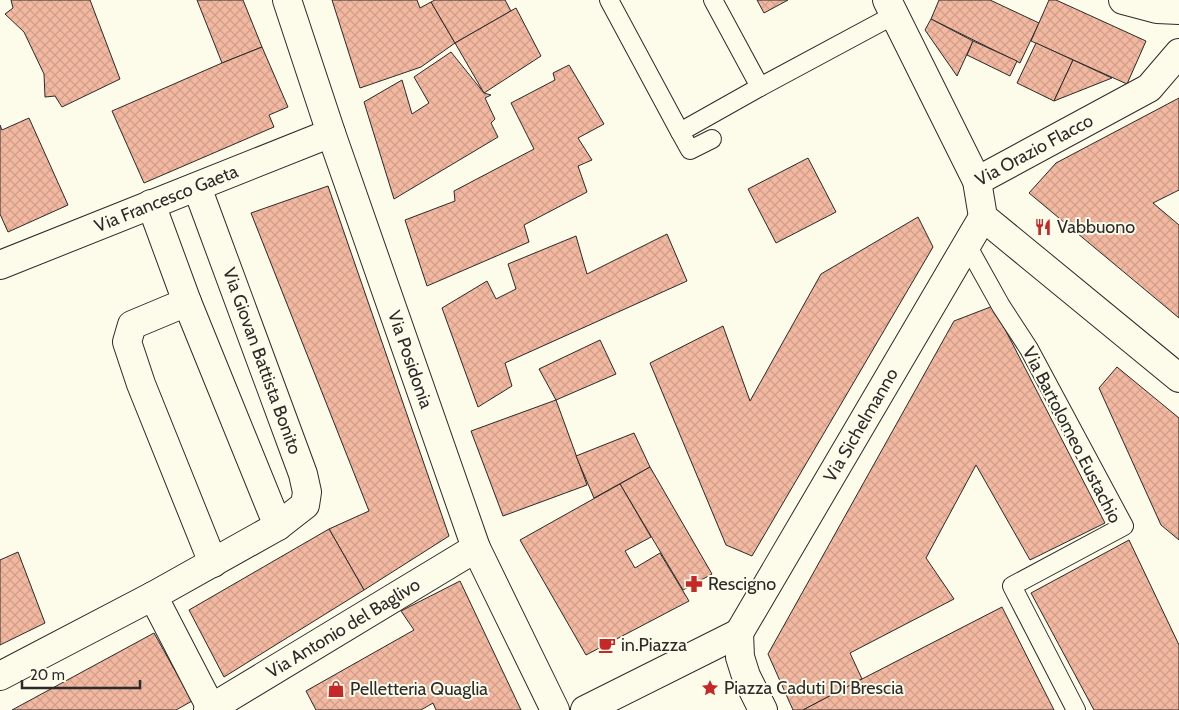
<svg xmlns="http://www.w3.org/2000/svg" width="1179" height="710" viewBox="0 0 1179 710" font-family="Cabin,sans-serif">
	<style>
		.building { fill: url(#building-cross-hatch); stroke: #2b2b2b }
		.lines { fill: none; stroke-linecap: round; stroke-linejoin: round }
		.lane-casing { stroke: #2b2b2b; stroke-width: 20 }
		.street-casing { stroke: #2b2b2b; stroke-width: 30 }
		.secondary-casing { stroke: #2b2b2b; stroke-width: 30 }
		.primary-casing { stroke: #2b2b2b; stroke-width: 30 }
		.lane { stroke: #fdfbea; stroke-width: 18 }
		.street { stroke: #fdfbea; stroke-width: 28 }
		.secondary { stroke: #fdfbea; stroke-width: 28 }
		.primary { stroke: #fdfbea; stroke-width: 28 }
		.labels { text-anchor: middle; stroke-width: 4; stroke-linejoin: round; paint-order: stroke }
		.street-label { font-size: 18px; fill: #2b2b2b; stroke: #fdfbea }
		.poi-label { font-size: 18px; fill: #2b2b2b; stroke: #fdfbea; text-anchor: start }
	</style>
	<defs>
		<pattern id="building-cross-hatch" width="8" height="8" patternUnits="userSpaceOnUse" patternTransform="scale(1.25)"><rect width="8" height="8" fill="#f2b8a0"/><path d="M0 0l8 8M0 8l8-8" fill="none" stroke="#d09e8a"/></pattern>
	</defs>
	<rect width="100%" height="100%" fill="#fdfbea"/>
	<g class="building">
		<polygon points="11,0 90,0 120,79 62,107 55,96 45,97 44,74 24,32 5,14 13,8"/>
		<polygon points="197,0 243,0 262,47 222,63"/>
		<polygon points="332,0 417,0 420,8 431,2 455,43 421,67 360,88"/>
		<polygon points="435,0 505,0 511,11 455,43 431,2"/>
		<polygon points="757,0 788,0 764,13"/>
		<polygon points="939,0 990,0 1039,23 1020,63 931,19"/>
		<polygon points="1049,0 1056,0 1146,41 1127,84 1031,41"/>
		<polygon points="516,8 541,56 484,93 455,43"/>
		<polygon points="931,19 973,41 957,76 925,30"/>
		<polygon points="973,41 1017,61 1010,76 967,55"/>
		<polygon points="1036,43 1073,60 1054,101 1017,83"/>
		<polygon points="262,47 288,107 269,115 274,127 144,183 112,111 222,63"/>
		<polygon points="451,52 484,93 491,95 485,98 495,119 491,123 498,137 394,199 364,102 402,80 412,114 429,103 414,77"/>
		<polygon points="1073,60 1112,78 1054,101"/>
		<polygon points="569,65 604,124 578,138 592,160 578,166 587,192 524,225 529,242 427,286 405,220 455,201 454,191 534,149 511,103 555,80 553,73"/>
		<polygon points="1179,98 1179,190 1153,203 1179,225 1179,318 1029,193 1056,163"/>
		<polygon points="29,118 68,205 8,232 0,214 0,125 2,130"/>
		<polygon points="808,158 836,212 776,243 748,189"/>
		<polygon points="328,186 449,536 364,590 329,529 369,511 251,213"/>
		<polygon points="918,217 933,247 752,556 726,545 650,363 723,326 750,401 821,274"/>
		<polygon points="667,234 687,281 505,363 512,386 478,407 442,308 487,281 496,299 516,289 508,264 576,236 587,274"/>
		<polygon points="993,306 1105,523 1030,560 976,465 926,558 954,599 850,653 862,679 803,710 793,710 768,654 954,321"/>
		<polygon points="600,340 616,374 556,400 539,369"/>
		<polygon points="1117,367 1179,418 1179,540 1161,525 1099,388"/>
		<polygon points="556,400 587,485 503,516 471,431"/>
		<polygon points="634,433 650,467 594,498 576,456"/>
		<polygon points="650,467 712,574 683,590 620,484"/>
		<polygon points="620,484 651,537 625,551 635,568 660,553 689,601 586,655 520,540"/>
		<polygon points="329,529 364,590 224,677 189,610"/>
		<polygon points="1129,540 1179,645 1179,710 1094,710 1031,593"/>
		<polygon points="18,552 45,623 0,645 0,560"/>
		<polygon points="460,581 521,710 436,710 433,703 421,710 316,710 306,691 414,630 401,611"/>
		<polygon points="1002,607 1054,710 803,710 862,679"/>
		<polygon points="154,633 192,701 176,710 12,710"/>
	</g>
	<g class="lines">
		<g class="lane-casing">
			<g id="lane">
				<polyline points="609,0 680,132 760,87"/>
				<polyline points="713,0 760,87 894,15"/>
				<polyline points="680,132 690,150 712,139"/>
				<polyline points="967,245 1001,306 1029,349 1124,526 1012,586 1076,710"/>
			</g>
		</g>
		<g class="street-casing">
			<g id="street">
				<polyline points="887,0 977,181 983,217 1179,378"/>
				<polyline points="1123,0 1157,9 1179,10"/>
				<path id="s1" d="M977,181l172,-93 30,-35"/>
				<polyline points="151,204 187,302 132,325 127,342 141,384 213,563"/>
				<polyline points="187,302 278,526"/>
				<polyline points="153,596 211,708"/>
				<path id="s2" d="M739,633l244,-416"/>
				<polyline points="739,633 740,657 746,676 763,710"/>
				<polyline points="0,676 153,596 278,526 305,505 307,492 303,474 197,187"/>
				<path id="s3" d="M208,710l268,-162"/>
				<polyline points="585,710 739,633"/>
			</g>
		</g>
		<g class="secondary-casing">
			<g id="secondary">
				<path id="s4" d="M0,265l331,-132"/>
			</g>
		</g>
		<g class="primary-casing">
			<g id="primary">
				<path id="s5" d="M287,0l44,133 145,415 79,162"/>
			</g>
		</g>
		<use href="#lane" class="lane"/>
		<use href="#street" class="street"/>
		<use href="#secondary" class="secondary"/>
		<use href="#primary" class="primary"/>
	</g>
	<defs>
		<g id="restaurant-bare" transform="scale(1.35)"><path d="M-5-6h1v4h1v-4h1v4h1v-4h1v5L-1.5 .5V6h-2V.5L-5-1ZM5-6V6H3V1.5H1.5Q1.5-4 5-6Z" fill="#c62828" stroke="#fdfbea" stroke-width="2.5" paint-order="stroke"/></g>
		<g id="pharmacy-bare" transform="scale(1.35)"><path d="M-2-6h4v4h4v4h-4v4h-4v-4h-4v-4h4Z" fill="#c62828" stroke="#fdfbea" stroke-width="2.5" paint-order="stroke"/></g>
		<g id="cafe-bare" transform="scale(1.35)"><path d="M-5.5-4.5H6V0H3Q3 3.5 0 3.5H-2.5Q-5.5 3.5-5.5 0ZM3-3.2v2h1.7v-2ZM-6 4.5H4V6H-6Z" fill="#c62828" stroke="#fdfbea" stroke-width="2.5" paint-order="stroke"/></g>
		<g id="sight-bare" transform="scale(1.35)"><path d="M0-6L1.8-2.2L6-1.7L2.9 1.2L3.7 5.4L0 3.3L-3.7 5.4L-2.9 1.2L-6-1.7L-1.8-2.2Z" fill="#c62828" stroke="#fdfbea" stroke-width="2.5" paint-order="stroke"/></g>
		<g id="shop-bare" transform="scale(1.35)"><path d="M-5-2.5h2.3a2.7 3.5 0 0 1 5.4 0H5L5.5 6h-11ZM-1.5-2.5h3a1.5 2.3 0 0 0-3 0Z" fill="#c62828" stroke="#fdfbea" stroke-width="2.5" paint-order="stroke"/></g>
	</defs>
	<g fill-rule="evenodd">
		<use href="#restaurant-bare" x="1043" y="227"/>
		<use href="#pharmacy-bare" x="694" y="584"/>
		<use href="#cafe-bare" x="607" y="645"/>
		<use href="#sight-bare" x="710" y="688"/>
		<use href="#shop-bare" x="336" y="689"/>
	</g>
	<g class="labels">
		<g class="street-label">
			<text dy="6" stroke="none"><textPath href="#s1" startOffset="65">Via Orazio Flacco</textPath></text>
			<text dy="6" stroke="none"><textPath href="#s4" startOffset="179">Via Francesco Gaeta</textPath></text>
			<text dy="6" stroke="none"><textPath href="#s5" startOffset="380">Via Posidonia</textPath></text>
			<text transform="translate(262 361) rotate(70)" y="6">Via Giovan Battista Bonito</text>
			<text dy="6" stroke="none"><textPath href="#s2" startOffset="241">Via Sichelmanno</textPath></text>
			<text transform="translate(1072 435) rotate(63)" y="6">Via Bartolomeo Eustachio</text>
			<text dy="6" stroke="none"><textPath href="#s3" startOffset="158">Via Antonio del Baglivo</textPath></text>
		</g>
		<g class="poi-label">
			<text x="1057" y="233">Vabbuono</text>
			<text x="708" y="590">Rescigno</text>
			<text x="621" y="651">in.Piazza</text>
			<text x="724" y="694">Piazza Caduti Di Brescia</text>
			<text x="350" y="695">Pelletteria Quaglia</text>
		</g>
	</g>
	<path d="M22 680v8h118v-8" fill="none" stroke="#2b2b2b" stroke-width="2.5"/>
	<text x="30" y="680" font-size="15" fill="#2b2b2b" stroke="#fdfbea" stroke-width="4" paint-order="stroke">20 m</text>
</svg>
